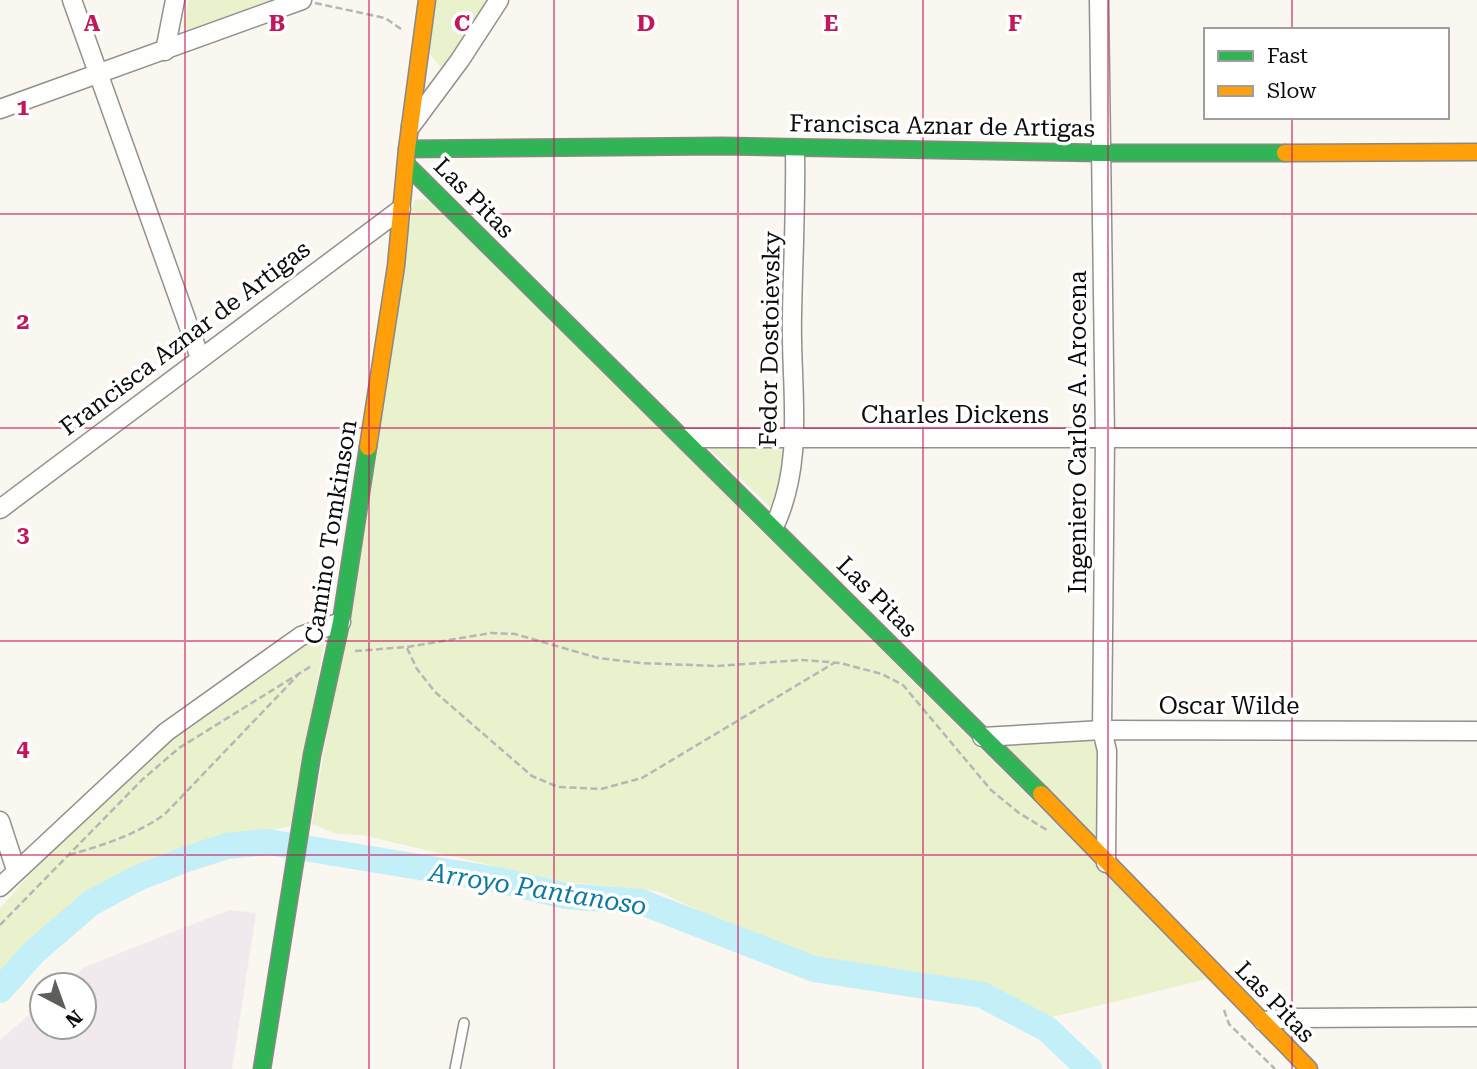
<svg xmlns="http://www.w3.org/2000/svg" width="1477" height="1069" viewBox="0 0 1477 1069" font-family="'Roboto Serif',serif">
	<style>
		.industrial { fill: #f0e9ee }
		.green { fill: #e9f1cd }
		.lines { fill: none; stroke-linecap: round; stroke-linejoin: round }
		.river { stroke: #c2eff8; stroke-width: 26 }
		.lane-casing { stroke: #93918f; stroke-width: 12 }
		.street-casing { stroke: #93918f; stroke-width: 21 }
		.fast-casing { stroke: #8a8885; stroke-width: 19 }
		.slow-casing { stroke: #8a8885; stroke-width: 19 }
		.path { stroke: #b7b6b5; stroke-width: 2.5; stroke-dasharray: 7 3.5; stroke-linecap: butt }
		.lane { stroke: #fefefd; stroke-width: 9 }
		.street { stroke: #fefefd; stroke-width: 18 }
		.fast { stroke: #30b455; stroke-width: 16 }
		.slow { stroke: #ff9f0a; stroke-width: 16 }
		.grid { fill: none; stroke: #c2185b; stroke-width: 2; stroke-opacity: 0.55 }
		.labels { text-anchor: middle; stroke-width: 7; stroke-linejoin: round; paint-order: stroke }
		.street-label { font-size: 24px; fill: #0c0c0c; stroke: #fff }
		.water-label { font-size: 26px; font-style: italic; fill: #0a7aa1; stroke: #fff }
		.grid-label { font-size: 23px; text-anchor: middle; font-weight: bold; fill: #c2185b; stroke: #fff; stroke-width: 7; stroke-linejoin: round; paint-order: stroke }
	</style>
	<rect width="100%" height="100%" fill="#faf6f0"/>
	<polygon class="industrial" points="229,910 256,913 232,1069 0,1069 0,1040 42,1004 42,1027 84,1027 84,985 64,985 85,967"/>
	<g class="green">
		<polygon points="189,0 271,0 188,32 183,26"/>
		<polygon points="436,0 493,0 452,61 441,68 429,53"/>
		<polygon points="421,199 430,201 1211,978 1048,1018 978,993 912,985 812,957 756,937 657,891 558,881 362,835 337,834 312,824 414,200"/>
		<polygon points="706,445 786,447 781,497 773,510"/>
		<polygon points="320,631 326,632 292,826 183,848 104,885 62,920 0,981 0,909 28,876 149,755"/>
		<polygon points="1091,739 1101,752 1100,831 1094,836 999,742"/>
	</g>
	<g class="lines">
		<polyline class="river" points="0,990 34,952 91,903 138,878 187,859 227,846 268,842 498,880 566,896 641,902 814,969 982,995 1047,1029 1089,1069"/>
		<g class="lane-casing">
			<polyline id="lane" points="455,1069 464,1023"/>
		</g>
		<g class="street-casing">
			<g id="street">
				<polyline points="72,0 200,358"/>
				<polyline points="1099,0 1105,440 1102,730 1107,751 1106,863"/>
				<polyline points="165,51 175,0"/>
				<polyline points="0,109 302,0"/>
				<polyline points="411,126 460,60 499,0"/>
				<polyline points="685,438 1477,438"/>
				<polyline points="0,509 401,209"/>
				<path d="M774,527c32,-68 16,-140 18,-212 1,-55 4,-110 3,-166"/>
				<polyline points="982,737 1102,730 1477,731"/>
				<polyline points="0,821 16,870"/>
				<polyline points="0,887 166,732 301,636 341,622"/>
				<polyline points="1263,1021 1292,1018 1477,1017"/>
			</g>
		</g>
		<g class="fast-casing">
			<g id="fast">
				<polyline points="407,149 722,146 1101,153 1285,153"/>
				<polyline points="406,164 1041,794"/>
				<polyline points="262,1069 312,755 341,622 368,447"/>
			</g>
		</g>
		<g class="slow-casing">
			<g id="slow">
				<polyline points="1285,153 1477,152"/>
				<polyline points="368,447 396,266 407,149 427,0"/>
				<polyline points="1041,794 1309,1069"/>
			</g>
		</g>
		<g class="path">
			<polyline points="315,3 385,18 404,31"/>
			<polyline points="407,648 417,669 435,692 532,776 558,787 601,789 642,778 834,663"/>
			<polyline points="355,651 407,647 491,633 515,634 598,658 640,663 717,666 803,660 840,663 882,674 903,685 991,790 1019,813 1047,830"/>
			<path d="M69,855c34,-10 67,-20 96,-41l133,-139"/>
			<polyline points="0,925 143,779 179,748 313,665"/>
			<polyline points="1224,1010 1229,1024 1275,1069"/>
		</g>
		<use href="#lane" class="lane"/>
		<use href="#street" class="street"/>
		<use href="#fast" class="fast"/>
		<use href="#slow" class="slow"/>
	</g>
	<path class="grid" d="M185,0v1069M369,0v1069M554,0v1069M738,0v1069M923,0v1069M1108,0v1069M1292,0v30M1292,117v952M0,214h1477M0,428h1477M0,641h1477M0,855h1477"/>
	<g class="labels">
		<g class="street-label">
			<text transform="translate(942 126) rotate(1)" y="8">Francisca Aznar de Artigas</text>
			<text transform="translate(474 198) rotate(45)" y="8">Las Pitas</text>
			<text transform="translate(185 338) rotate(-37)" y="8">Francisca Aznar de Artigas</text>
			<text transform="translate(770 339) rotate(-89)" y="8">Fedor Dostoievsky</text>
			<text x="955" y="423">Charles Dickens</text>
			<text transform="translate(1078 432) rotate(-90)" y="8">Ingeniero Carlos A. Arocena</text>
			<text transform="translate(331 532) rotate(-81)" y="8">Camino Tomkinson</text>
			<text transform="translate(877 597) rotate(45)" y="8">Las Pitas</text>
			<text x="1229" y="714">Oscar Wilde</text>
			<text transform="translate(1275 1002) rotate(46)" y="8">Las Pitas</text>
		</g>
		<g class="water-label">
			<text transform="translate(538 889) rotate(9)" y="9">Arroyo Pantanoso</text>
		</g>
	</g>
	<g class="grid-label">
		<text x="92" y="31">A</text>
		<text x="277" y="31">B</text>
		<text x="462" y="31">C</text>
		<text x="646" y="31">D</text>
		<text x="831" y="31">E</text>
		<text x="1015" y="31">F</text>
		<text x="23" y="115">1</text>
		<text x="23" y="329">2</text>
		<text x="23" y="542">3</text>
		<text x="23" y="756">4</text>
	</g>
	<rect x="1204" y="28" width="245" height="91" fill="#ffffff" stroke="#9e9e9e" stroke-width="2"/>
	<rect x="1218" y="51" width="35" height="10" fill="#30b455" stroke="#9e9e9e" stroke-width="2"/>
	<text x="1267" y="63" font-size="21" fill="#0c0c0c">Fast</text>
	<rect x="1218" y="86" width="35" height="10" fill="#ff9f0a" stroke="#9e9e9e" stroke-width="2"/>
	<text x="1267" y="98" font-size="21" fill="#0c0c0c">Slow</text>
	<g transform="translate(63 1006) rotate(139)"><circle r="33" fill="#ffffff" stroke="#9e9e9e" stroke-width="2"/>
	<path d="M0-5L12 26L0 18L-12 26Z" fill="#5f5e5c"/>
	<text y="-10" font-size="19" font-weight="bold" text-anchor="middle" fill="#0c0c0c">N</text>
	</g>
</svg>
